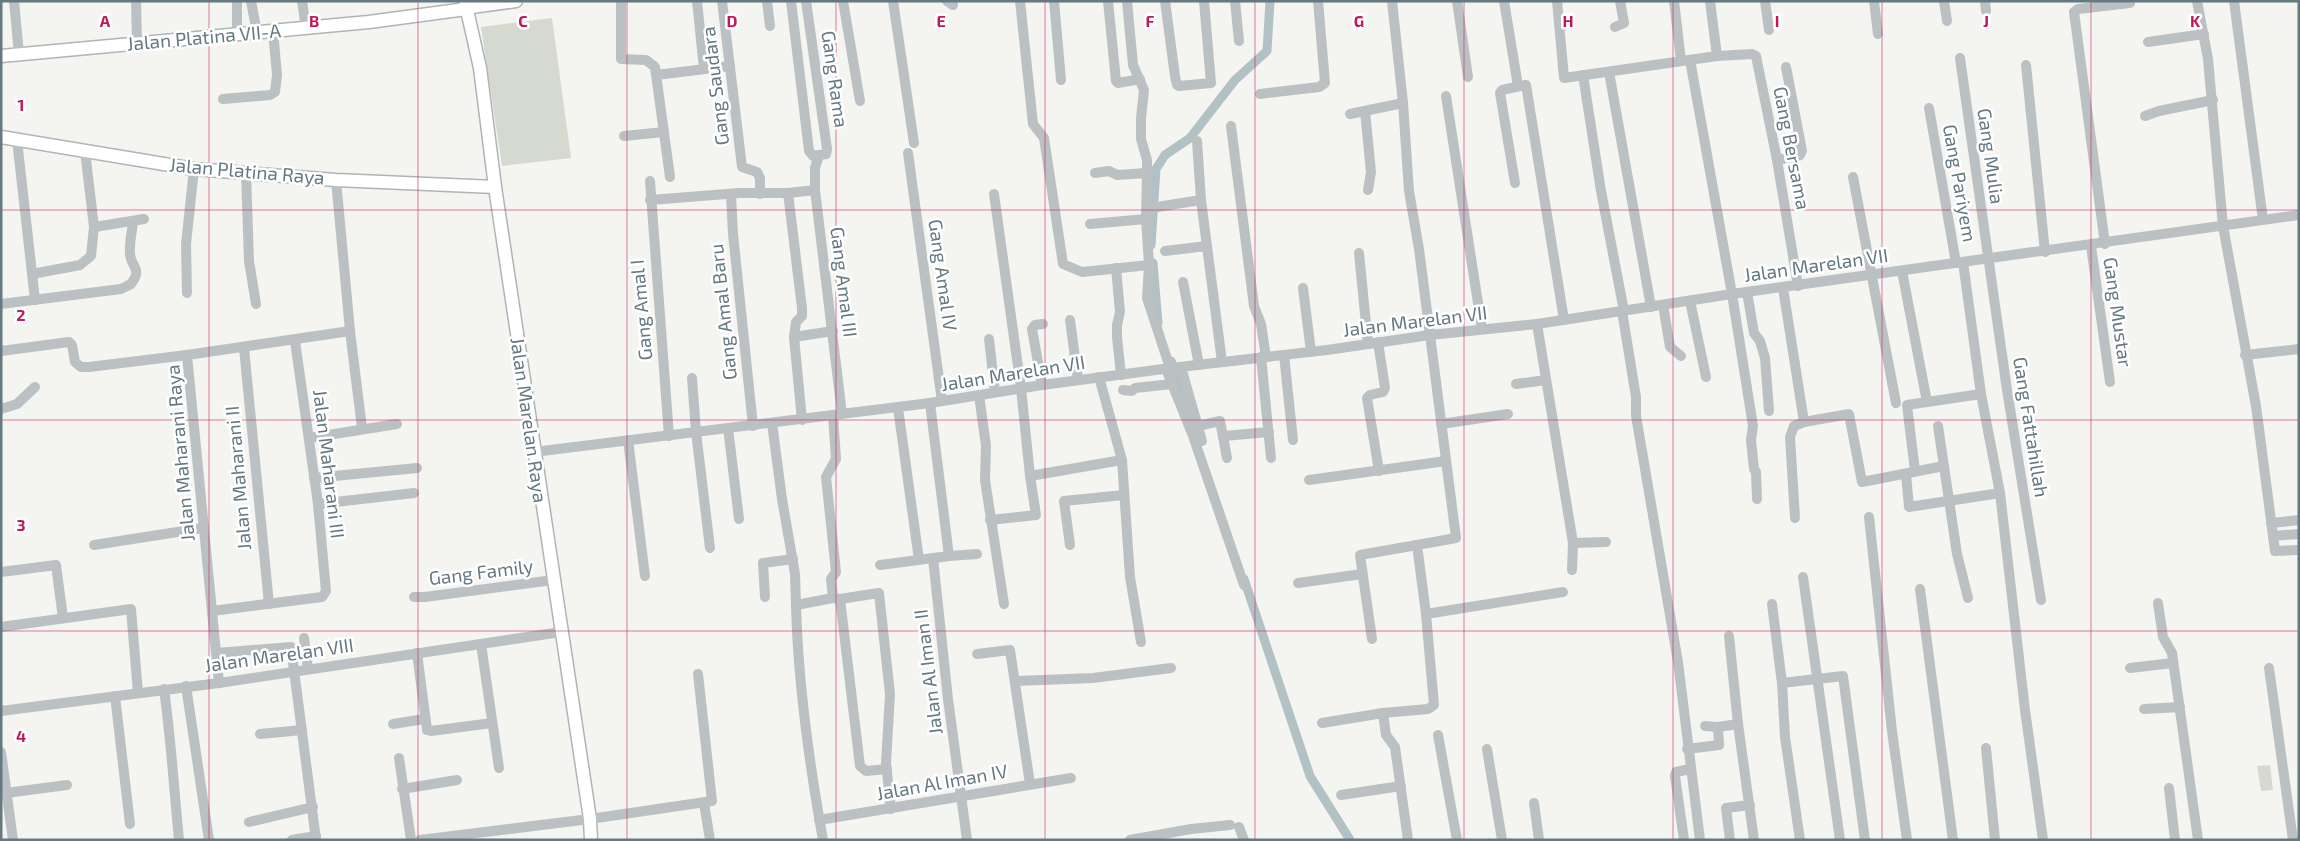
<svg xmlns="http://www.w3.org/2000/svg" width="2300" height="841" viewBox="0 0 2300 841" font-family="'Exo 2',sans-serif">
	<style>
		.green { fill: #d5d9d0 }
		.lines { fill: none; stroke-linecap: round; stroke-linejoin: round }
		.canal { stroke: #b2c2c4; stroke-width: 9 }
		.major-casing { stroke: #afb5b7; stroke-width: 15 }
		.minor { stroke: #bbc1c3; stroke-width: 10 }
		.major { stroke: #fff; stroke-width: 12 }
		.grid { fill: none; stroke: #c2185b; stroke-width: 1; stroke-opacity: 0.55 }
		.labels { text-anchor: middle; stroke-width: 5; stroke-linejoin: round; paint-order: stroke }
		.street-label { font-size: 19px; fill: #657980; stroke: #fff }
		.grid-label { font-size: 16px; text-anchor: middle; font-weight: bold; fill: #c2185b; stroke: #fff; stroke-width: 5; stroke-linejoin: round; paint-order: stroke }
	</style>
	<rect width="100%" height="100%" fill="#f4f4f1"/>
	<g class="green">
		<polygon points="552,18 571,158 502,166 481,27"/>
		<polygon points="2270,765 2273,790 2261,791 2257,766"/>
	</g>
	<g class="lines">
		<g class="canal">
			<polyline points="1151,245 1156,169 1165,155 1190,138 1235,80 1267,51 1270,1"/>
			<polyline points="1153,263 1158,323"/>
			<polyline points="1171,361 1189,415"/>
			<polyline points="1244,579 1310,776 1350,840"/>
		</g>
		<g class="major-casing">
			<g id="major">
				<polyline points="465,1 480,68 495,187 590,819 591,840"/>
				<polyline points="472,7 516,1"/>
				<polyline points="1,56 369,22 466,9"/>
				<polyline points="1,137 194,169 336,180 495,187"/>
			</g>
		</g>
		<g class="minor">
			<polyline points="14,1 19,54"/>
			<polyline points="136,1 137,43"/>
			<polyline points="237,1 237,34"/>
			<polyline points="251,1 257,33"/>
			<polyline points="302,1 306,28"/>
			<polyline points="621,1 621,59 646,60 655,67 670,177"/>
			<polyline points="697,1 704,69"/>
			<polyline points="722,1 742,167 757,172 760,178 760,194"/>
			<polyline points="767,1 770,26"/>
			<polyline points="791,1 809,151 813,156 826,154 827,149 806,1"/>
			<polyline points="843,1 860,101"/>
			<polyline points="893,1 914,143"/>
			<polyline points="947,1 953,5"/>
			<polyline points="1020,1 1033,124 1044,138 1063,264 1082,272 1149,265"/>
			<polyline points="1054,1 1061,80"/>
			<polyline points="1108,1 1116,81 1118,83 1140,79"/>
			<polyline points="1127,1 1133,65 1144,90 1141,118 1141,139 1147,160 1147,173 1146,219 1149,265 1147,298 1170,368"/>
			<polyline points="1165,1 1175,76 1177,85 1179,86 1211,83 1204,1"/>
			<polyline points="1235,1 1239,41"/>
			<polyline points="1457,1 1468,77"/>
			<polyline points="1504,1 1518,86"/>
			<polyline points="1557,1 1564,78 1717,56 1752,54 1756,56 1777,160 1798,286"/>
			<polyline points="1674,1 1681,61"/>
			<polyline points="1710,1 1717,56"/>
			<polyline points="1765,1 1769,30"/>
			<polyline points="1874,1 1878,34"/>
			<polyline points="1944,1 1947,21"/>
			<polyline points="1985,1 1986,11"/>
			<polyline points="2197,1 2208,59 2223,226 2256,406 2275,551 2299,550"/>
			<polyline points="2234,1 2263,220"/>
			<polyline points="1615,27 1624,23 1620,1"/>
			<polyline points="2148,42 2204,34"/>
			<polyline points="1960,58 2007,390 2041,600"/>
			<polyline points="1690,60 1732,294 1753,426 1751,440 1754,469 1756,472 1757,499"/>
			<polyline points="2026,65 2045,252"/>
			<polyline points="1609,72 1651,307"/>
			<polyline points="656,75 730,66"/>
			<polyline points="1583,75 1601,191 1624,311"/>
			<polyline points="1260,94 1319,87 1325,83 1318,1"/>
			<polyline points="1446,96 1482,329"/>
			<polyline points="223,99 270,95 275,92 277,75 273,31"/>
			<polyline points="1929,108 1956,263"/>
			<polyline points="1365,111 1371,172 1368,190"/>
			<polyline points="1350,114 1403,103"/>
			<polyline points="2145,116 2159,111 2213,100"/>
			<polyline points="1231,126 1254,306 1261,324 1266,357"/>
			<polyline points="624,136 664,132"/>
			<polyline points="17,140 35,300"/>
			<polyline points="1197,141 1201,200 1222,362"/>
			<polyline points="908,153 942,401"/>
			<polyline points="819,155 815,168 815,190 842,414"/>
			<polyline points="1777,160 1800,155 1802,151 1786,67"/>
			<polyline points="246,173 249,261 256,304"/>
			<polyline points="1095,173 1109,171 1117,175 1147,173"/>
			<polyline points="1853,177 1896,403"/>
			<polyline points="650,181 669,436"/>
			<polyline points="1515,183 1500,93 1502,90 1526,85 1564,320"/>
			<polyline points="731,194 733,234 753,426"/>
			<polyline points="994,194 1021,388 1030,476 1122,460"/>
			<polyline points="650,200 739,193 788,193"/>
			<polyline points="1157,207 1201,200"/>
			<polyline points="1090,224 1146,219"/>
			<polyline points="94,227 144,219"/>
			<polyline points="2105,244 2074,12 2078,9 2130,3"/>
			<polyline points="2091,246 2110,382"/>
			<polyline points="1165,251 1207,246"/>
			<polyline points="1359,253 1368,344"/>
			<polyline points="1963,262 1981,394 2000,493"/>
			<polyline points="1116,268 1120,312 1117,325 1117,337 1121,375"/>
			<polyline points="1902,271 1927,402 1907,405 1915,471"/>
			<polyline points="32,274 80,265 91,256 94,227 85,151"/>
			<polyline points="1183,282 1199,365"/>
			<polyline points="1303,288 1311,352"/>
			<polyline points="1783,288 1804,422 1794,426 1790,437 1795,518"/>
			<polyline points="1747,292 1754,333 1760,341 1765,358 1769,411"/>
			<polyline points="187,293 186,244 194,169"/>
			<polyline points="1690,301 1706,377"/>
			<path d="M1,304l120,-15 10,-5c12,-16 0,-16 -1,-30 -1,-10 2,-22 3,-32"/>
			<polyline points="1663,305 1670,347 1681,356"/>
			<polyline points="1622,311 1636,397 1636,416 1678,662 1700,840"/>
			<polyline points="1070,320 1078,380"/>
			<polyline points="1537,324 1573,543 1606,542"/>
			<polyline points="350,331 362,428"/>
			<polyline points="794,337 833,331"/>
			<polyline points="989,339 995,392"/>
			<polyline points="1378,342 1385,388 1383,392 1370,395 1367,398 1379,471"/>
			<polyline points="244,348 269,604"/>
			<polyline points="1,351 69,342 72,345 75,362 81,367 89,367 187,355"/>
			<polyline points="1284,355 1293,440"/>
			<polyline points="2245,355 2299,349"/>
			<polyline points="1261,357 1271,458"/>
			<polyline points="1181,367 1202,441"/>
			<polyline points="1166,369 1193,436 1244,585"/>
			<polyline points="1099,377 1122,460 1130,577 1141,642"/>
			<polyline points="692,378 696,432 710,548"/>
			<polyline points="1516,384 1546,380"/>
			<polyline points="1042,385 1032,329 1035,325 1043,324"/>
			<polyline points="1123,390 1132,391 1135,388 1172,384"/>
			<polyline points="979,395 986,446 985,480 1004,604"/>
			<polyline points="1927,402 1981,394"/>
			<polyline points="898,408 919,560"/>
			<polyline points="1,409 17,404 35,387"/>
			<polyline points="802,420 794,337 796,322 802,316 802,308 788,193 815,190"/>
			<polyline points="1804,422 1849,414 1862,482 1944,466"/>
			<polyline points="772,423 782,499 795,574 796,605 833,598 840,599 879,593 890,694 886,763 891,809"/>
			<polyline points="1441,424 1508,414"/>
			<polyline points="1938,426 1957,554 1968,598"/>
			<polyline points="1193,427 1220,421 1227,458"/>
			<polyline points="728,428 739,519"/>
			<polyline points="1224,436 1269,432"/>
			<polyline points="309,438 397,424"/>
			<polyline points="628,440 645,576"/>
			<polyline points="534,452 930,403 1042,385 1171,368 1327,350 1430,335 1537,324 1732,294 2299,215"/>
			<polyline points="1906,474 1909,507 2000,493 2025,710 2043,840"/>
			<polyline points="314,478 417,468"/>
			<polyline points="1309,480 1446,461"/>
			<polyline points="318,504 414,493"/>
			<polyline points="1869,517 1892,731 1907,840"/>
			<polyline points="990,520 1036,515 1030,476"/>
			<polyline points="2271,523 2299,520"/>
			<polyline points="2273,536 2299,534"/>
			<polyline points="94,545 203,528"/>
			<polyline points="1070,545 1064,501 1124,495"/>
			<polyline points="949,556 977,554"/>
			<polyline points="933,558 948,699 967,840"/>
			<polyline points="880,565 949,556 930,403"/>
			<polyline points="1572,570 1573,543"/>
			<polyline points="1,572 56,565 63,618"/>
			<polyline points="1803,577 1840,840"/>
			<polyline points="1298,583 1362,574"/>
			<polyline points="1920,589 1953,840"/>
			<polyline points="414,597 425,597 553,580"/>
			<polyline points="765,597 763,563 793,559"/>
			<polyline points="833,598 831,579 836,572 826,477 836,459 833,415"/>
			<polyline points="840,599 860,766 866,771 887,769"/>
			<polyline points="2158,603 2163,637 2172,653 2198,840"/>
			<polyline points="1772,604 1782,683 1785,737 1800,840"/>
			<path d="M796,605c2,79 13,157 27,235"/>
			<polyline points="212,611 322,597 326,591 318,504 295,341"/>
			<polyline points="1426,614 1563,592"/>
			<polyline points="1,627 131,609 138,693"/>
			<polyline points="1729,636 1738,724 1754,840"/>
			<polyline points="304,638 308,669"/>
			<polyline points="1372,639 1360,555 1417,545"/>
			<polyline points="481,644 499,768"/>
			<polyline points="216,653 291,647 316,840"/>
			<polyline points="417,653 427,730 431,731 492,723"/>
			<polyline points="977,654 1010,650 1030,784"/>
			<polyline points="2130,668 2173,663"/>
			<polyline points="2269,668 2293,840"/>
			<polyline points="1015,681 1093,678 1171,668"/>
			<polyline points="219,683 187,355 350,331 336,180"/>
			<polyline points="1782,683 1843,676 1865,840"/>
			<polyline points="186,686 209,840"/>
			<path d="M164,689c7,50 10,100 15,151"/>
			<polyline points="115,696 130,824"/>
			<polyline points="2144,709 2180,707"/>
			<polyline points="1,711 219,683 561,632"/>
			<polyline points="1383,713 1386,735 1395,747 1408,840"/>
			<polyline points="1322,723 1383,713 1428,709 1434,705 1426,614 1417,545 1456,538 1419,249 1409,191 1403,103 1392,1"/>
			<polyline points="393,724 424,719"/>
			<polyline points="1705,726 1718,727"/>
			<polyline points="260,734 302,730"/>
			<polyline points="1438,735 1457,840"/>
			<polyline points="1986,748 1995,840"/>
			<polyline points="1487,749 1502,840"/>
			<polyline points="1687,749 1719,745 1718,727 1738,724"/>
			<polyline points="1,752 13,840"/>
			<polyline points="399,758 411,840"/>
			<polyline points="2169,788 2175,840"/>
			<polyline points="402,789 457,780"/>
			<polyline points="6,793 67,785"/>
			<polyline points="1341,795 1401,786"/>
			<polyline points="704,803 710,840"/>
			<polyline points="1534,803 1539,840"/>
			<polyline points="819,820 1071,778"/>
			<polyline points="249,822 313,807"/>
			<polyline points="1239,827 1244,840"/>
			<polyline points="292,840 316,836"/>
			<polyline points="420,840 590,819 712,801 698,674"/>
			<polyline points="1130,840 1191,829 1230,825"/>
			<polyline points="1684,840 1675,776 1676,772 1690,769"/>
			<polyline points="1730,840 1726,808 1750,805"/>
		</g>
		<use href="#major" class="major"/>
	</g>
	<path class="grid" d="M209,1v839M418,1v839M627,1v839M836,1v839M1045,1v839M1255,1v839M1464,1v839M1673,1v839M1882,1v839M2091,1v839M1,210h2298M1,420h2298M1,631h2298"/>
	<g class="labels">
		<g class="street-label">
			<text transform="translate(204 37) rotate(-5)" y="7">Jalan Platina VII-A</text>
			<text transform="translate(835 79) rotate(82)" y="7">Gang Rama</text>
			<text transform="translate(715 86) rotate(-97)" y="7">Gang Saudara</text>
			<text transform="translate(1792 148) rotate(79)" y="7">Gang Bersama</text>
			<text transform="translate(1991 156) rotate(82)" y="7">Gang Mulia</text>
			<text transform="translate(247 171) rotate(5)" y="7">Jalan Platina Raya</text>
			<text transform="translate(1960 183) rotate(80)" y="7">Gang Pariyem</text>
			<text transform="translate(1816 265) rotate(-8)" y="7">Jalan Marelan VII</text>
			<text transform="translate(943 275) rotate(82)" y="7">Gang Amal IV</text>
			<text transform="translate(844 282) rotate(83)" y="7">Gang Amal III</text>
			<text transform="translate(641 310) rotate(-95)" y="7">Gang Amal I</text>
			<text transform="translate(723 312) rotate(-96)" y="7">Gang Amal Baru</text>
			<text transform="translate(2118 312) rotate(82)" y="7">Gang Mustar</text>
			<text transform="translate(1415 321) rotate(-7)" y="7">Jalan Marelan VII</text>
			<text transform="translate(1013 373) rotate(-9)" y="7">Jalan Marelan VII</text>
			<text transform="translate(529 420) rotate(82)" y="7">Jalan Marelan Raya</text>
			<text transform="translate(2031 427) rotate(81)" y="7">Gang Fattahillah</text>
			<text transform="translate(180 453) rotate(-95)" y="7">Jalan Maharani Raya</text>
			<text transform="translate(329 464) rotate(83)" y="7">Jalan Maharani III</text>
			<text transform="translate(238 478) rotate(-95)" y="7">Jalan Maharani II</text>
			<text transform="translate(481 572) rotate(-7)" y="7">Gang Family</text>
			<text transform="translate(279 655) rotate(-8)" y="7">Jalan Marelan VIII</text>
			<text transform="translate(928 672) rotate(-97)" y="7">Jalan Al Iman II</text>
			<text transform="translate(942 782) rotate(-10)" y="7">Jalan Al Iman IV</text>
		</g>
	</g>
	<g class="grid-label">
		<text x="105" y="27">A</text>
		<text x="314" y="27">B</text>
		<text x="523" y="27">C</text>
		<text x="732" y="27">D</text>
		<text x="941" y="27">E</text>
		<text x="1150" y="27">F</text>
		<text x="1359" y="27">G</text>
		<text x="1568" y="27">H</text>
		<text x="1777" y="27">I</text>
		<text x="1986" y="27">J</text>
		<text x="2195" y="27">K</text>
		<text x="21" y="111">1</text>
		<text x="21" y="321">2</text>
		<text x="21" y="531">3</text>
		<text x="21" y="742">4</text>
	</g>
	<rect width="2300" height="841" fill="none" stroke="#657980" stroke-width="5"/>
</svg>
